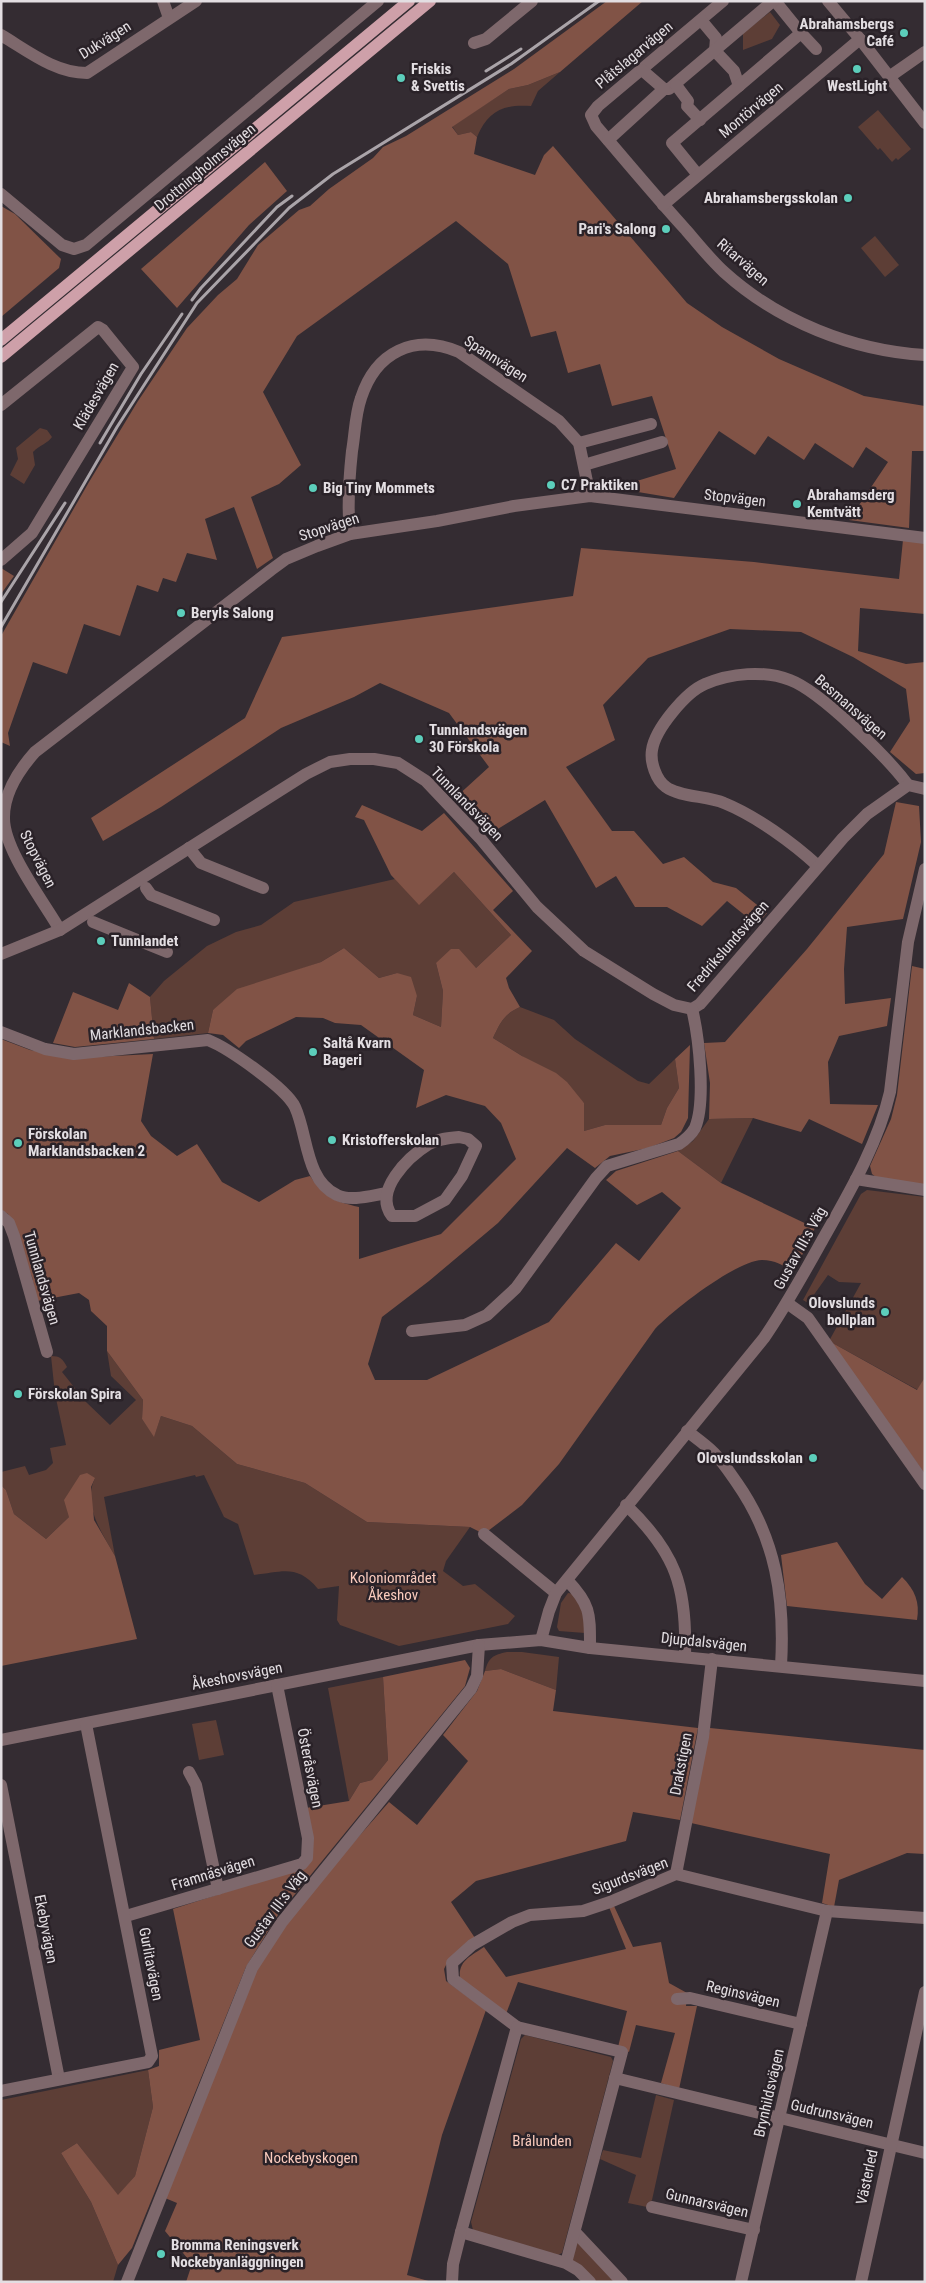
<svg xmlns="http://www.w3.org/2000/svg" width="926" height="2283" viewBox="0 0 926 2283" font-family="'Roboto Condensed',sans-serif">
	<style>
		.green { fill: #5d3e36 }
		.forest { fill: #815346 }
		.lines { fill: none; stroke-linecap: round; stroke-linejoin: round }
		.minor { stroke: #7e686c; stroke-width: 12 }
		.major { stroke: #cea0a9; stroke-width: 12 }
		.rail { stroke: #aaa4a9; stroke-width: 3 }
		.poi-dot { fill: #5ccebb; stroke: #2a2228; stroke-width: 2 }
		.labels { text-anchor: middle; stroke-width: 5; stroke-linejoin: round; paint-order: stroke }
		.poi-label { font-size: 15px; font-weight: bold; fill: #e3dee2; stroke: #2a2228; text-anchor: start }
		.street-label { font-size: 15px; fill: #e3dee2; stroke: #2a2228 }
		.park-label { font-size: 15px; fill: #facbbd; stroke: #2a2228 }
	</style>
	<rect width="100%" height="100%" fill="#342c32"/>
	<g class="green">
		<polygon points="770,12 780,25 772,39 743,50 743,33"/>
		<path d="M560,72l-22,19 -7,15c-28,-2 -43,5 -54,31l-6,-5 -13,3 -6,-9 57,-37 19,-4z"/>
		<polygon points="878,110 911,149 898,160 896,158 892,162 880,148 878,150 858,127"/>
		<polygon points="875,236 899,265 885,277 861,248"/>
		<path d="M40,428l7,2 5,7c-4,6 -12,8 -19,15l2,13 -11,19 -14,-9 8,-16 -2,-11z"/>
		<polygon points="454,872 511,935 476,968 436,963 443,991 441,1027 413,1015 417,996 397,973 379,978 344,948 321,962 284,975 213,1010 208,1033 154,1039 150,997 164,981 207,946 236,932 261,925 294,902 395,879 419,904"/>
		<path d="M520,1007l34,13 21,19 63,42 11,3 26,-25 4,29 -12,20 -6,17h-56l-21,6v-28l-62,-47 -29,-18c7,-15 11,-24 27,-31z"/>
		<polygon points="753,1118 721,1183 678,1151 693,1141 709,1119"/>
		<polygon points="867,1190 925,1197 925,1377 918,1390 829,1341 861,1283 839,1282 828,1275 808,1303 803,1300 861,1194"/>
		<path d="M107,1351l36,49 -1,19 12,17 7,-20 31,10 45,38 68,19 62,39 103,5 -24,34 -3,10 20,15 12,-2 40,32 -7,8 -109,22 -59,-21 -3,-5 2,-34 -21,3c-21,-25 -35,-17 -64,-14l-16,-51 -14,-7 -20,-42 -8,2 -1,-2 -91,22 11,59c-13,-23 -33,-51 -20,-78l-26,39 -23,22 -32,-25 -8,-24 -5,-5v-13l24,-6 4,9 17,-5 7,-7 -3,-15 16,-3 -11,-51 -4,-38c9,0 12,3 16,11l-5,5 24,30 24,23 26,-25 -25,-24z"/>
		<polygon points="568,1593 576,1594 582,1604 585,1633 559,1631 557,1627 561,1603"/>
		<path d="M507,1652h15l37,5 -3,33 -55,-21 -16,2c4,-14 8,-16 22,-19z"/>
		<polygon points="383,1677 388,1760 372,1780 360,1783 349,1801 328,1688"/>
		<polygon points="216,1720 224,1755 199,1760 192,1724"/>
		<polygon points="525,2035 611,2057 613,2061 562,2253 556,2256 473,2230 471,2222 521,2039"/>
		<polygon points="148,2070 153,2107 135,2176 118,2196 77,2143 61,2153 91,2202 118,2265 113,2282 1,2282 1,2100"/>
		<polygon points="656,2095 674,2100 652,2200 647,2207 628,2203 636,2175 600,2159 603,2150 641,2158"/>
		<polygon points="575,2232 623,2282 590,2282 566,2263"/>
	</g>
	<g class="forest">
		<polygon points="607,1 643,1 560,72 528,85 509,89 452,127 458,135 471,132 477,137 474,154 535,175 544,155 553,146 687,303 722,327 779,359 864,396 925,406 925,451 912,451 909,528 849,520 888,462 866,447 853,468 815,443 804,460 768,436 755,455 719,431 674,498 614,488 676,469 652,396 612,406 600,364 568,373 556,331 531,337 508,264 456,221 297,336 263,392 301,465 279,484 251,497 273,558 257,569 234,507 205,519 217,560 187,553 176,582 163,578 158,592 137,585 120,636 84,624 67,674 33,662 8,733 10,746 1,742 1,636 89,482 138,401 187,328 218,295 237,279 258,245 299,210 310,206 329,189 373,158 383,147 406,136 514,69"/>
		<polygon points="265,162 287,191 249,225 177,308 141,269"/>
		<polygon points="1,206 15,214 61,259 59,268 1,317"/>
		<polygon points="903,540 925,543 925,614 860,608 858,651 906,664 925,662 925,773 916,774 890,752 910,721 906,689 853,657 801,632 730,629 648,658 603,705 615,740 566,767 612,831 634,831 663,864 684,857 713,882 736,888 767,913 757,925 727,901 702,926 667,907 635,907 616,876 596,888 545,800 488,835 455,798 489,767 449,713 380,683 354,697 281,728 161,807 103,841 91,818 245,718 282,637 573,596 581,548 754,562 899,579"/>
		<polygon points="1,568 14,576 1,594"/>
		<polygon points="896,802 919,806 921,842 903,919 847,927 844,969 845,1004 891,998 887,1026 839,1036 828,1062 830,1104 878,1105 862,1144 809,1119 801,1132 753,1118 709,1119 710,1083 704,1043 725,1042 807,949 884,854"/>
		<path d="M362,805l60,26 22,-18 69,78 -20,19 39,41 -26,27 3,10 11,19c-16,7 -20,16 -27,31l29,18 34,17 11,9 17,21v28l21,-6h56l6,-17 12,-20 -4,-29 15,-14 -2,73 -7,14 -7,6 -26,10 -38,8 -15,12 -28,-20 -69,75 -69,58 -47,36 -14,47 7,16h52l122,-58 67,-79 23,18 42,-53 -19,-16 -25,13 -31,-25 10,-9 62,-20 43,32 94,45 -21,44c-11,-7 -19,-12 -32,-12 -26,1 -88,49 -107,69l-96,135 -37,41 -38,29 -14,-7 -103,-5 -62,-39 -68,-19 -45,-38 -31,-10 -7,21 -12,-18 1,-19 -36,-49v-25l-16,-15 -2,-11 -10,-7 -42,8 -5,-24 -24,-63 -7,-4v-171l29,11 44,8 79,-4 -12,67 10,15 26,20 20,-12 25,38 37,20 36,-22 15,-4c16,22 23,25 49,31v52l82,-25 75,-75 -15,-36 -16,-17 -39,-11 -30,13 8,-38 -63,-45 -26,-2 -12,-5 -27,-1 -50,24 -7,7 -16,-13 -15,-2 5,-23 24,-21 84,-27 23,-14 35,30 18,-5 14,4 6,19 -4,19 28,12 2,-36 -7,-28 15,-14h8l17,19 35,-33 -57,-63 -35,33 -28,-30 -27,-55 -9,-3z"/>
		<polygon points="912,966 925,969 925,1186 876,1177 872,1174 870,1166 891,1119 897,1095"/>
		<polygon points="129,983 150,997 154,1039 75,1047 53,1043 73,992 118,1010"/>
		<polygon points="829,1341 917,1390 925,1377 925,1474"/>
		<polygon points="87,1473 95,1478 91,1487 94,1520 115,1556 137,1639 1,1666 1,1485 6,1490 14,1514 46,1539 69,1517 64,1500 80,1475"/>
		<path d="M837,1542l28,42 17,15 20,-22c13,13 18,25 15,43l-130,-14 -6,-51z"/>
		<polygon points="465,1660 470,1668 465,1686 278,1915 246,1967 132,2248 118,2265 91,2202 61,2153 77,2143 118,2195 135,2176 153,2107 148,2070 159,2066 159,2050 200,2040 173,1909 307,1866 306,1808 349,1801 360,1783 372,1780 388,1760 383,1677"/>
		<path d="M501,1669l55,21 -3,21 145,17 -18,92 -47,-8 -7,29 -150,40 -25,21 24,36 -26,21 -5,10 2,12 40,29 -44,125 -35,140 25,7h-246l6,-18 -27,-33 12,-28 -12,-5 91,-228c34,-60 88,-116 133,-168l28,23 51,-64 -25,-26 34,-44 8,-20z"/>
		<polygon points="710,1728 925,1750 925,1854 907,1853 839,1880 834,1907 822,1903 830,1854 691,1823"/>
		<path d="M614,1906l19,41 28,-5 8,41 18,10 -1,13h11l-18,83 -18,-6 14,-50 -39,-8 -7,27 -11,-5 9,-36 -109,-29 -12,32 -46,-36c-2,-17 11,-22 24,-31l22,30 120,-28 -17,-42z"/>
	</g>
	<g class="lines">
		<g class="minor">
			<polyline points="163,1 169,18"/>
			<path d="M723,1l-125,105 -7,9 5,11c30,35 59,70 90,104 12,14 24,29 38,42 54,49 129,79 201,83"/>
			<polyline points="775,1 801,33"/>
			<polyline points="828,1 860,39 925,123"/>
			<polyline points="701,20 716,38 715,51 734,71 739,86"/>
			<path d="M1,35c27,16 54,38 86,38l109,-72"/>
			<polyline points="474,43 486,39 532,1"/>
			<polyline points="642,70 664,89 669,89 773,1"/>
			<polyline points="889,77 925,52"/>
			<polyline points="676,85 688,101 687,106 700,120"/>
			<polyline points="608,140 664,89"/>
			<polyline points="698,175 672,143 801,33 816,49"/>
			<polyline points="1,194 62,245 74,249 86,245 378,1"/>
			<polyline points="663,205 860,39"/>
			<polyline points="1,405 98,327 103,330 133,367 32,533 1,560"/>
			<polyline points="579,443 651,424"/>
			<polyline points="584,465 662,442"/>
			<path d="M350,534c-3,-28 -1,-55 2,-83 3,-17 3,-36 9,-53 15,-46 53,-65 98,-46l100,69 20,22 11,53"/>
			<polyline points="189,848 201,863 263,888"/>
			<path d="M818,866c-25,-23 -62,-50 -94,-63 -16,-7 -45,-6 -58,-16 -10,-7 -16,-25 -14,-37 3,-21 34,-58 53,-66 26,-11 59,-14 85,-4 30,11 98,78 118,105"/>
			<polyline points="146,888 151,895 214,920"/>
			<polyline points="93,922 167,952"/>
			<path d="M60,930c-16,-28 -57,-81 -56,-113 0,-25 15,-47 31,-65l236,-182 15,-11 31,-13 33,-12 87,-13 77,-15 76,-10 335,42"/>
			<polyline points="1,954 60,930 306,774 330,762 350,759 374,759 398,763 426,781 480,838 537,907 584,951 653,994 674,1005 692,1009"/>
			<polyline points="692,1009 700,1004 843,838 867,814 908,785 925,789"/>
			<path d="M1,1032l44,17 29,5 134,-14c20,8 78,48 87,67 13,28 10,73 42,88 14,7 36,0 50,-2"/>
			<path d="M459,1137l9,2 8,7 -14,30 -17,24 -30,16h-23c-19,-25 16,-59 37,-72 9,-5 19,-6 30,-7z"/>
			<polyline points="856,1179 925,1190"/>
			<polyline points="1,1216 9,1223 14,1236 47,1352"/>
			<polyline points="787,1303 808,1318 925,1484"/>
			<path d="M412,1331l53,-6 22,-10 29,-27 80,-110 11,-12 72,-22c6,-4 12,-9 16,-16 11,-26 4,-91 -3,-119"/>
			<path d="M687,1431c9,7 19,14 27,22 9,9 16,20 23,30 39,56 48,115 44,183"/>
			<path d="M626,1505c50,48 61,82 59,150"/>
			<polyline points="484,1534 556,1593"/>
			<path d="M567,1580c24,25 23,34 23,68"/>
			<path d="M541,1640l8,-29 7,-18 208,-255c22,-32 40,-65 59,-99 26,-46 55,-95 67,-147l18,-150 17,-73"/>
			<polyline points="1,1740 479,1645 541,1640 590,1648 925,1681"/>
			<polyline points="189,1772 196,1785 218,1889"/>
			<polyline points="1,1785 59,2079"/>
			<polyline points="676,1874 703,1737 712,1659"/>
			<polyline points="126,1916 302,1864 307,1858 308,1838 277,1685"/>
			<polyline points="677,1999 690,1998 801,2024"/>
			<polyline points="517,2027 453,1979 452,1963 472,1945 512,1922 530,1915 583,1911 610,1902 676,1874 827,1911 925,1918"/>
			<polyline points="615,2078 925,2153"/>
			<polyline points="1,2091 148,2062 152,2056 86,1724"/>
			<polyline points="652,2207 754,2230"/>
			<polyline points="575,2232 622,2282"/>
			<polyline points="566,2263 622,2052 517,2027 461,2232 566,2263 578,2270 590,2282"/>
			<polyline points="127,2282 252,1968 282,1922 471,1689 477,1676 479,1645"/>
			<polyline points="452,2282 453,2264 461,2232"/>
			<polyline points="741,2282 827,1911"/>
			<polyline points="861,2282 925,1992"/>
		</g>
		<g class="major">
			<polyline points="1,340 409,1"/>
			<polyline points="1,357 430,1"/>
		</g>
		<g class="rail">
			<polyline points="486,71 521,49"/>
			<polyline points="192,300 201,288 277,207 292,196"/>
			<polyline points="100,443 141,374 182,314"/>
			<polyline points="1,602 65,503"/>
			<polyline points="1,627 117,427 197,303 289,208 333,174 511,64 599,1"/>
		</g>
	</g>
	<g class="poi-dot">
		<circle cx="904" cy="33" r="5"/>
		<circle cx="857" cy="69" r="5"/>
		<circle cx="401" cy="78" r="5"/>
		<circle cx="848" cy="198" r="5"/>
		<circle cx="666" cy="229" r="5"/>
		<circle cx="551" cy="485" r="5"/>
		<circle cx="313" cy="488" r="5"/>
		<circle cx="797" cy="504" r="5"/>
		<circle cx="181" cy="613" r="5"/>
		<circle cx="419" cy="739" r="5"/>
		<circle cx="101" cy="941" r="5"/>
		<circle cx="313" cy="1052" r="5"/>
		<circle cx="332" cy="1140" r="5"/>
		<circle cx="18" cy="1143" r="5"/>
		<circle cx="885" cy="1312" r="5"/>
		<circle cx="18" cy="1394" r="5"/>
		<circle cx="813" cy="1458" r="5"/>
		<circle cx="161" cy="2254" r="5"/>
	</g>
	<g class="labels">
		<g class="poi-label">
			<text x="894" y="29" text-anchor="end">Abrahamsbergs<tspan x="894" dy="17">Café</tspan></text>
			<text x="411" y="74">Friskis<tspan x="411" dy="17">&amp; Svettis</tspan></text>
			<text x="857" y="91" text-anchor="middle">WestLight</text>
			<text x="838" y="203" text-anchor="end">Abrahamsbergsskolan</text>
			<text x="656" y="234" text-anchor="end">Pari's Salong</text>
			<text x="561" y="490">C7 Praktiken</text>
			<text x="323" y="493">Big Tiny Mommets</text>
			<text x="807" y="500">Abrahamsderg<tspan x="807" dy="17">Kemtvätt</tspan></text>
			<text x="191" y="618">Beryls Salong</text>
			<text x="429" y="735">Tunnlandsvägen<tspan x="429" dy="17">30 Förskola</tspan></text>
			<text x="111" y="946">Tunnlandet</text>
			<text x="323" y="1048">Saltå Kvarn<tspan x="323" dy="17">Bageri</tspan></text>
			<text x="28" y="1139">Förskolan<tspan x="28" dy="17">Marklandsbacken 2</tspan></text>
			<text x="342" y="1145">Kristofferskolan</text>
			<text x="875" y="1308" text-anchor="end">Olovslunds<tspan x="875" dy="17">bollplan</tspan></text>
			<text x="28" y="1399">Förskolan Spira</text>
			<text x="803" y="1463" text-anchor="end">Olovslundsskolan</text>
			<text x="171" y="2250">Bromma Reningsverk<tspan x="171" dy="17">Nockebyanläggningen</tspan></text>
		</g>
		<g class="street-label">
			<text transform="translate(105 40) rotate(-32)" y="5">Dukvägen</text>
			<text transform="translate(634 55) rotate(-40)" y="5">Plåtslagarvägen</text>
			<text transform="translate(751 110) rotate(-40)" y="5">Montörvägen</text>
			<text transform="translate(205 167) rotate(-40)" y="5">Drottningholmsvägen</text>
			<text transform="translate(743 262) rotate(41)" y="5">Ritarvägen</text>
			<text transform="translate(496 359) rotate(33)" y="5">Spannvägen</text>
			<text transform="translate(96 396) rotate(-60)" y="5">Klädesvägen</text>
			<text transform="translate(735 498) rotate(7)" y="5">Stopvägen</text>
			<text transform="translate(329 527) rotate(-18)" y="5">Stopvägen</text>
			<text transform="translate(851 707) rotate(41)" y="5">Besmansvägen</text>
			<text transform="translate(467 804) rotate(46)" y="5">Tunnlandsvägen</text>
			<text transform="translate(38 859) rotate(63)" y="5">Stopvägen</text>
			<text transform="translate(728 946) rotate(-49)" y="5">Fredrikslundsvägen</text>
			<text transform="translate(142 1030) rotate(-6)" y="5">Marklandsbacken</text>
			<text transform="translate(800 1248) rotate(-61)" y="5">Gustav III:s Väg</text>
			<text transform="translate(42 1278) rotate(74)" y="5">Tunnlandsvägen</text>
			<text transform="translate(704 1642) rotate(6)" y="5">Djupdalsvägen</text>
			<text transform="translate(237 1676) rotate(-11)" y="5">Åkeshovsvägen</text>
			<text transform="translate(681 1764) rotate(-79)" y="5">Drakstigen</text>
			<text transform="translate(310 1768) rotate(79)" y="5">Österåsvägen</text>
			<text transform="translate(213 1873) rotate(-17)" y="5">Framnäsvägen</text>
			<text transform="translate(630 1876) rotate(-21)" y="5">Sigurdsvägen</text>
			<text transform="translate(275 1909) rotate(-53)" y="5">Gustav III:s Väg</text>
			<text transform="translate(46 1929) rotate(79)" y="5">Ekebyvägen</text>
			<text transform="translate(151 1964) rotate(79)" y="5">Gurlitavägen</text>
			<text transform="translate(743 1994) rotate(13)" y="5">Reginsvägen</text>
			<text transform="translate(769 2093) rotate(-77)" y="5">Brynhildsvägen</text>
			<text transform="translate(832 2114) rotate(13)" y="5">Gudrunsvägen</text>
			<text transform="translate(867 2177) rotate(-78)" y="5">Västerled</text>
			<text transform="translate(707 2203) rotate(13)" y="5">Gunnarsvägen</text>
		</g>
		<g class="park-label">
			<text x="393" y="1583">Koloniområdet<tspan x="393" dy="17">Åkeshov</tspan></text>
			<text x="542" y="2146">Brålunden</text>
			<text x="311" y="2163">Nockebyskogen</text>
		</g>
	</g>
	<rect width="926" height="2283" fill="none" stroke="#e3dee2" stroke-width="5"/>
</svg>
